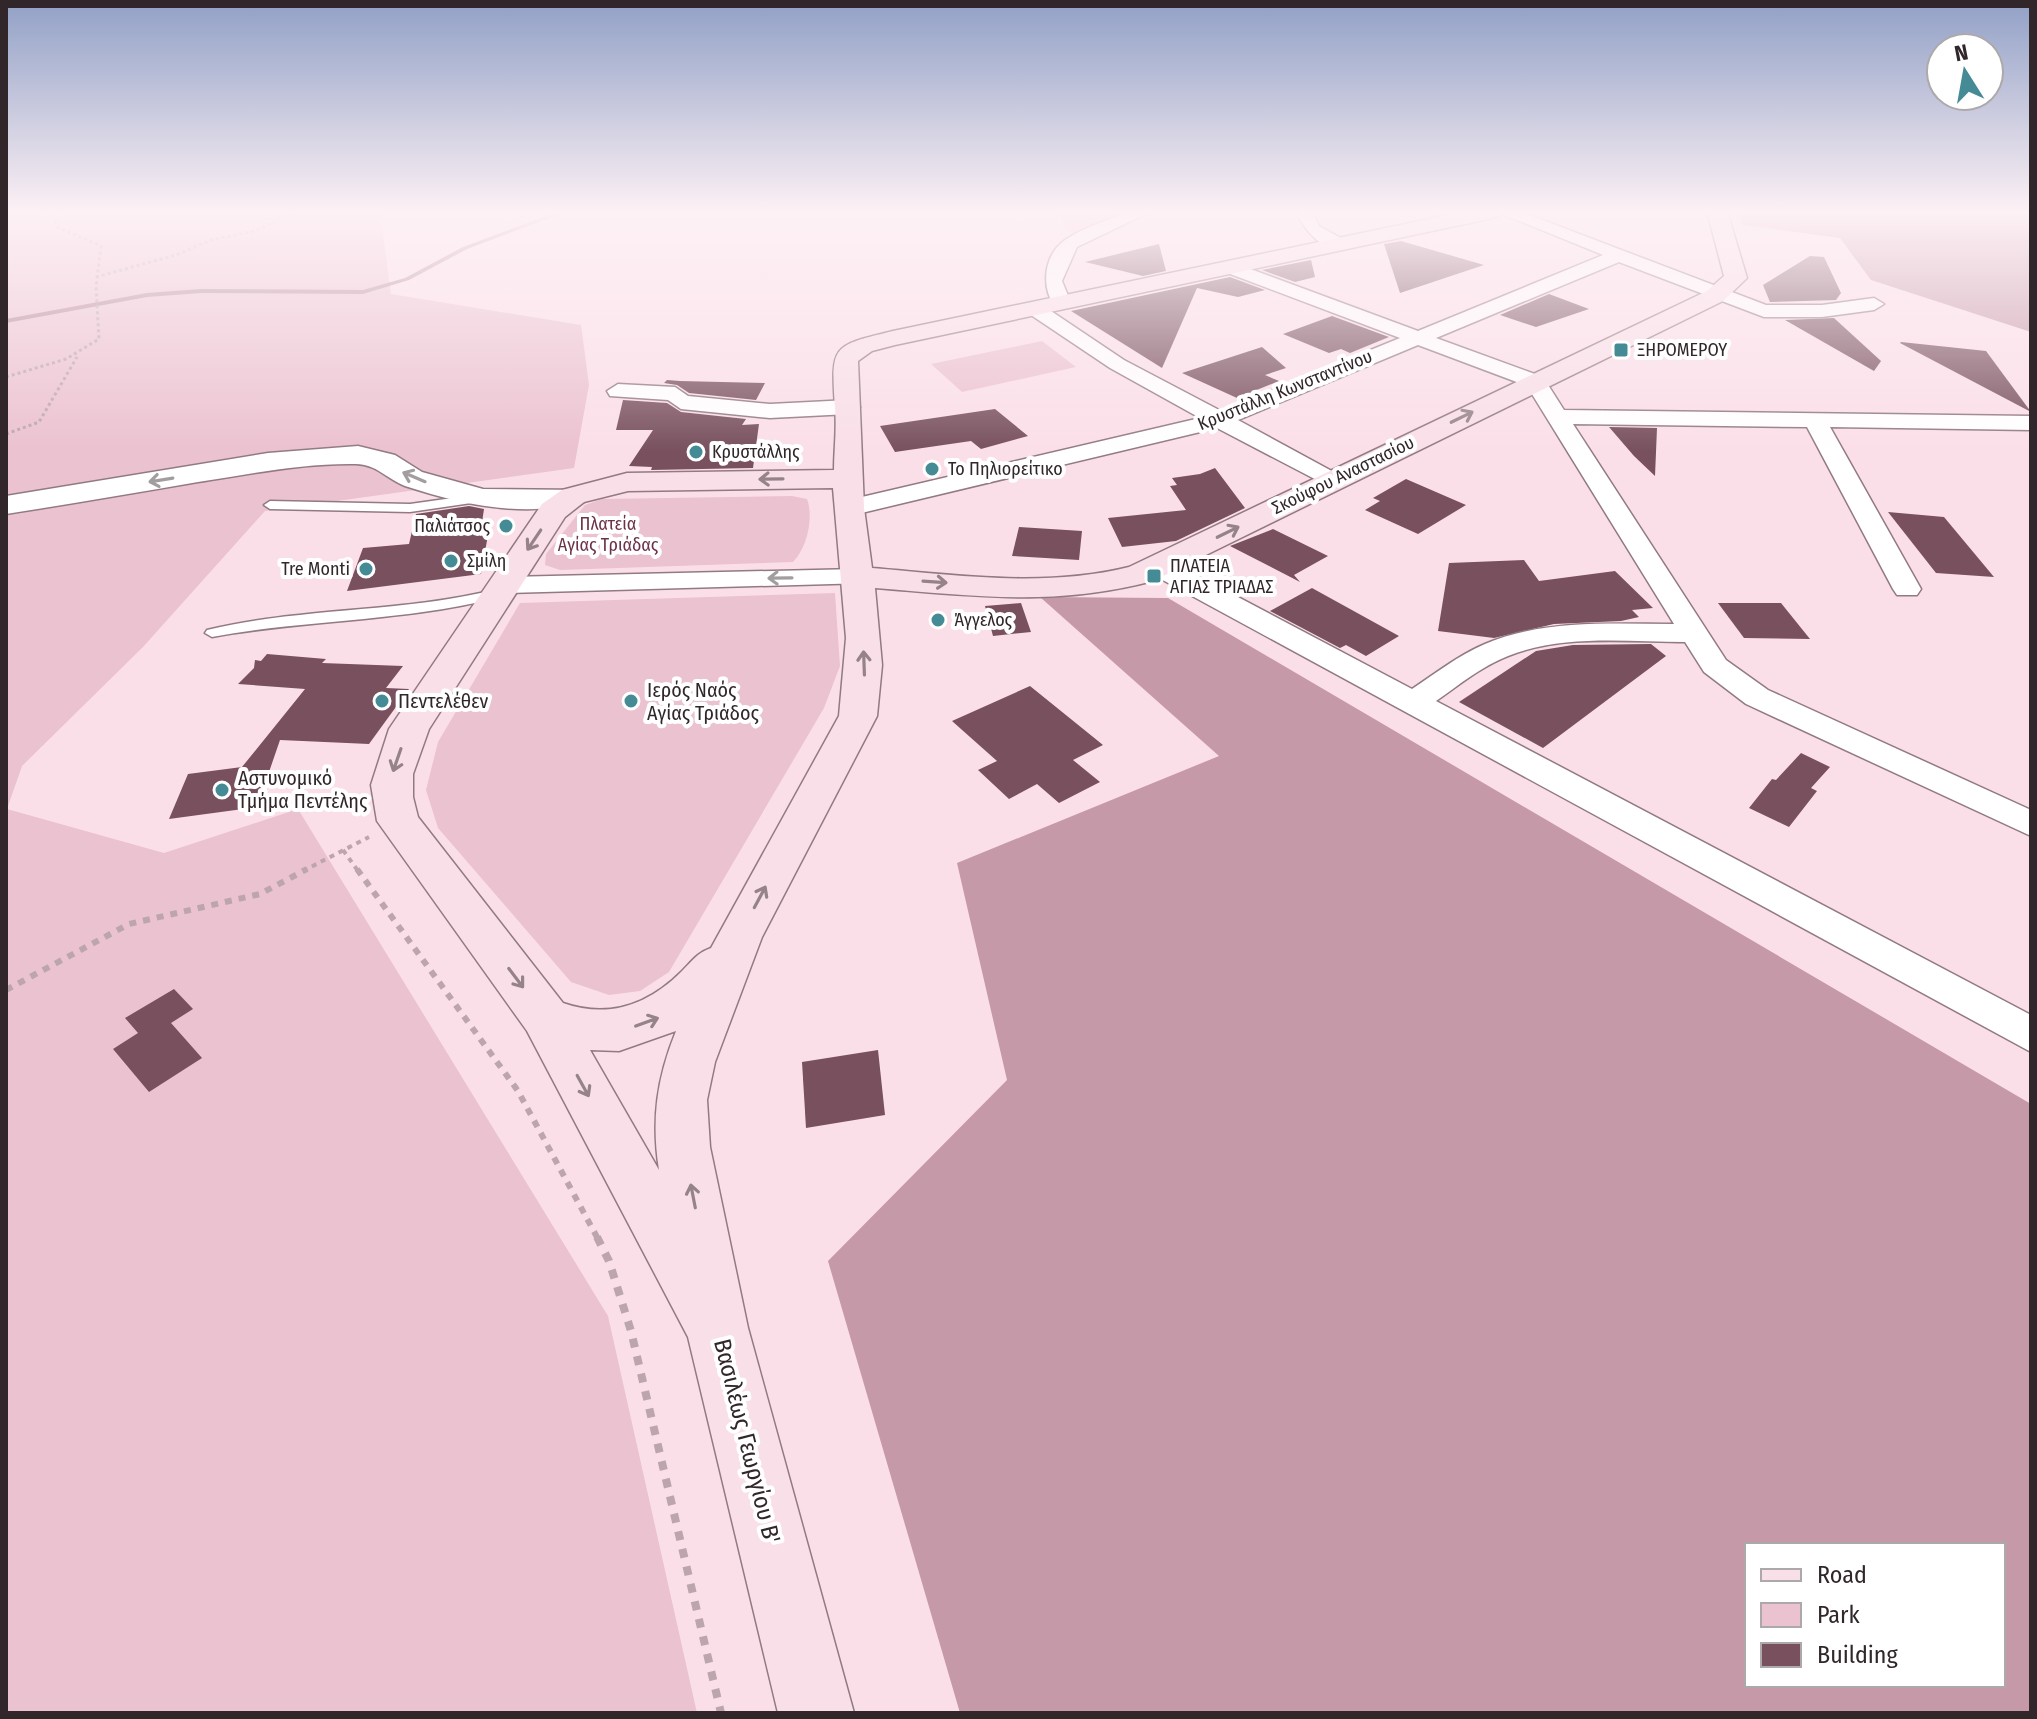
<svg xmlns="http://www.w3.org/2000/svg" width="2037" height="1719" viewBox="0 0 2037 1719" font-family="'Fira Sans Condensed',sans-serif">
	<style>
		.green { fill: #ebc2cf }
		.forest { fill: #c699a8; fill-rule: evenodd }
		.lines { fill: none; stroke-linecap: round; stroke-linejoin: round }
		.stream { fill: #af8392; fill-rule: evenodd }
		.building { fill: #78505e }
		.service-casing { stroke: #927a81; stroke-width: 3 }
		.minor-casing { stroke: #927a81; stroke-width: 3 }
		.tertiary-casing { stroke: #927a81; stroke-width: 3 }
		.secondary-casing { stroke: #927a81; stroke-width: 3 }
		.path-far3 { stroke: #bca5ad; stroke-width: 3; stroke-dasharray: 3 3; stroke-linecap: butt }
		.path-far2 { stroke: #bca5ad; stroke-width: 4; stroke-dasharray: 5 5; stroke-linecap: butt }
		.path-far1 { stroke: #bca5ad; stroke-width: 6; stroke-dasharray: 7 7; stroke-linecap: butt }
		.path { stroke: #bca5ad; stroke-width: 8; stroke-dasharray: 9 9; stroke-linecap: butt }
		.service { fill: #fff; fill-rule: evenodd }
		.minor { fill: #fff; fill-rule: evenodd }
		.tertiary { fill: #fff; fill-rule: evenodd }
		.secondary { fill: #f9dfe8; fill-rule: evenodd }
		.oneway { stroke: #958389 }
		.oneway2 { stroke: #a29e9f }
		.poi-dot { fill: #458b95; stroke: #fff; stroke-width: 3 }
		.labels { text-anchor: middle; stroke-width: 8; stroke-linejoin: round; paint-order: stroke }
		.far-poi-label { font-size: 18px; fill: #31272a; stroke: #fff; text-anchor: start }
		.far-street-label { font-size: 18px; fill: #31272a; stroke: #fff }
		.far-park-label { font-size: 18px; fill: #6c3249; stroke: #fff }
		.poi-label { font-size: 20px; fill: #31272a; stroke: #fff; text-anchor: start }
		.near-street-label { font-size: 24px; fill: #31272a; stroke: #fff }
	</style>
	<rect width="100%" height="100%" fill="#fbdfe8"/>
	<g class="green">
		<polygon points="6,211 43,211 40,218 102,211 380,211 391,294 581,325 589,385 574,468 265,511 143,647 22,766 7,809 164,853 298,809 608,1316 697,1713 6,1713"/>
		<polygon points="1062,211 1136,211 1097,230 1072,235 1060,217"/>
		<polygon points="1042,341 1076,367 962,392 931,364"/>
		<path d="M792,496l15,3c7,19 0,49 -14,63l-233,8 -15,-5 1,-11 39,-49 17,-6z"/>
		<polygon points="835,593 840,666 824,708 669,972 640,991 609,995 571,982 438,828 426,790 438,742 520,603"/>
	</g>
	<g class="forest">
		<polygon points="1739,211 2031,211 2031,332 1871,280 1840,238 1742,225"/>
		<path d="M1040,597l128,1 863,506v609h-1071l-132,-452 179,-181 -50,-217 262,-107zM1747,1545h256v140h-256z"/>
	</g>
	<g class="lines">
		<polygon class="stream" points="560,211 568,211 467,249 409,280 363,294 201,293 147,297 6,323 6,319 147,293 201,289 363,290 405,278 463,247"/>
	</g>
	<g class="building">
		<polygon points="1401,241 1484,265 1400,293 1384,244"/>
		<polygon points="1159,244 1166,271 1143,276 1085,262"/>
		<polygon points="1810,256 1824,257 1841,293 1836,300 1770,302 1763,285"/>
		<polygon points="1311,260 1315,277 1295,282 1262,270"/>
		<polygon points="1230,277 1265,290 1238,297 1197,288 1162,368 1071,311"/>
		<polygon points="1549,294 1589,309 1536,327 1500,315"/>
		<polygon points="1332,316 1389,337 1350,353 1341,349 1329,353 1283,334"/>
		<polygon points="1834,318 1881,361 1874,371 1785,320"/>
		<polygon points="1901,342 1986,351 2031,412 1900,343"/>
		<polygon points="1262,347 1286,368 1265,375 1279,381 1237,398 1182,373"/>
		<polygon points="667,380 680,381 765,383 756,400 689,393 677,385 664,383"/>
		<polygon points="623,400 667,403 681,412 746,419 742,425 759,424 753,468 651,470 652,467 629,466 653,430 616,430"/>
		<polygon points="995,409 1028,436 981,449 971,441 895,452 880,426"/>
		<polygon points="1609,427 1657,428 1655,476 1634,456"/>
		<polygon points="1215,468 1245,508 1176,541 1122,547 1108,518 1186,510 1170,486 1177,485 1172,478 1200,474"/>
		<polygon points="1406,479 1466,505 1418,534 1365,510 1380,501 1373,498"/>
		<polygon points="469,506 484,509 480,536 488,535 481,574 347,591 363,548 409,544 416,514"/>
		<polygon points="1888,512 1944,517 1994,577 1936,573"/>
		<polygon points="1019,527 1082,531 1079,560 1012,556"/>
		<polygon points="1273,529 1328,556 1294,575 1300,582 1230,546"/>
		<polygon points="1524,560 1539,581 1615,571 1653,608 1632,610 1639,617 1621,621 1554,624 1494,638 1438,631 1449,563"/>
		<polygon points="1312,588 1399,636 1366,656 1346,645 1340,648 1270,611"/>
		<polygon points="1021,603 1031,632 993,636 985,606"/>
		<polygon points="1718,603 1781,603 1810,639 1744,638"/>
		<polygon points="1651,644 1666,656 1543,748 1459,702 1536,651 1573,645"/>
		<polygon points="267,654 326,659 322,663 403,666 386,688 409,689 369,744 280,740 257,807 169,819 188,774 242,767 305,689 238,684 254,668 255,660 261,661"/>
		<polygon points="1030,686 1103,745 1073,760 1100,782 1059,803 1037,784 1009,799 978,770 997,761 952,721"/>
		<polygon points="1801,753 1830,767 1811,788 1817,791 1789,827 1749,808 1772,779 1776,780"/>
		<polygon points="174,989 193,1009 171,1023 202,1058 149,1092 113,1049 138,1033 125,1018"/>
		<polygon points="878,1050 885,1115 806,1128 802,1062"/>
	</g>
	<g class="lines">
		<g class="service-casing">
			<g id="service">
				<polygon points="481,494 487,498 485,501 410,512 270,509 264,505 270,501 410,504"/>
				<path d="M498,589l5,1v6c-94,26 -195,23 -291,41l-7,-4 2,-3c95,-23 196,-17 291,-41z"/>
			</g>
		</g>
		<g class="minor-casing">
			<g id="minor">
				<path d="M1130,211h22l-75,36 -15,34 9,22 -9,6 -7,-2c-14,-20 -12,-51 10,-67 18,-13 45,-20 65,-29z"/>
				<path d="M1296,211h16l7,15 27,15v8c-23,4 -42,-19 -50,-38z"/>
				<path d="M1495,211h24l247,94h56l52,-7 10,6 -10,6 -52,7h-58l-145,-55 -183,76 107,39 21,33 467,6v14l-201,-3 91,162 -4,6h-20l-4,-6 -86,-162 -234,-3 153,236 42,30 263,120v26l-285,-132 -42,-32 -19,-30c-58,0 -122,-8 -177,14 -26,10 -49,29 -72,45l595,314v37l-883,-480 -4,-6 4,-6h20l244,129c24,-16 47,-34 73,-45 60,-25 126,-20 189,-20l-147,-238 -109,-41 -180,75 103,56 3,5 -12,7 -115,-60 -368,88 -13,-8 13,-8 351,-82 -90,-50 -82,-55 -3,-4 3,-4h14l82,55 97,51 179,-73 -175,-66v-8h12l181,67 185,-76z"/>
				<polygon points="618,384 675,387 688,396 770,404 849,400 860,407 849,414 770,418 681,409 668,400 610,396 607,391"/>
				<polygon points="857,569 867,571 871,577 867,583 504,593 494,591 490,585 494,579 504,577"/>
			</g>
		</g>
		<g class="tertiary-casing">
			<path id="tertiary" d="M358,446l37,9 27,17 61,17 101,1 4,6 -4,6c-61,16 -121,3 -179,-16 -18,-7 -29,-22 -49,-22 -53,-1 -106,10 -158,18 -64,11 -128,22 -192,32v-18l262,-43z"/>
		</g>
		<g class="secondary-casing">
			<path id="secondary" d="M1467,211h41l-10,6 -603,128 -23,6 -14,10 6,147 8,60c86,7 172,20 257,-1l578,-276 17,-15 -17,-65h20l20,67 -24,23 -570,280c-100,26 -177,15 -278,7l7,77 -5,51 -115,221 -47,125 -8,38 3,47 38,181 106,385h-76l-90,-376 -161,-306 -150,-210 -6,-36 18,-56 153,-225 20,-14 65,-17 207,-3c0,-20 3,-41 1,-62 -4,-63 -4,-62 58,-77zM833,488l13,150 -7,78 -128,232c-14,5 -19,13 -29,23 -34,34 -73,48 -119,32l-145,-186 -5,-20v-23l16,-45 136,-212 19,-15 44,-11zM676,1031c-19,47 -25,88 -17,139l-69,-120 29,1z"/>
		</g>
		<g class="path-far3">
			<polyline points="96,277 176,255 211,240 255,231 300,211"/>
			<polyline points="6,377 66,359 99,339 96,287 101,246 57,227 52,211"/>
			<polyline points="6,434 39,422 77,357"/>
		</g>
		<g class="path-far2">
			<polyline points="343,850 358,871"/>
			<polyline points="303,871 369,837"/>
		</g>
		<g class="path-far1">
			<polyline points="357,869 518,1091 598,1239"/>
			<polyline points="6,990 129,924 260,894 307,869"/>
		</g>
		<polyline class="path" points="597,1237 609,1261 631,1331 721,1713"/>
		<use href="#service" class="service"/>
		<use href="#minor" class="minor"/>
		<use href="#tertiary" class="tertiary"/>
		<use href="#secondary" class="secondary"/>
	</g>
	<defs><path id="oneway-shaft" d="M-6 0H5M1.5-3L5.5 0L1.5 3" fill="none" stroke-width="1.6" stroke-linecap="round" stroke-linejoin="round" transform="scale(2)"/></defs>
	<g class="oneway">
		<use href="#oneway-shaft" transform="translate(1462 417) rotate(-26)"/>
		<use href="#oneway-shaft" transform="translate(771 479) rotate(179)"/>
		<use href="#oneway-shaft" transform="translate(1228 532) rotate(-26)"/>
		<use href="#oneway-shaft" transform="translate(534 540) rotate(124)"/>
		<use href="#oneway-shaft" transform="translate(935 582) rotate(4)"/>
		<use href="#oneway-shaft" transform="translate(864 663) rotate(-92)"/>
		<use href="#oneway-shaft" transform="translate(397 760) rotate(109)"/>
		<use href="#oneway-shaft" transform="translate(760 897) rotate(-62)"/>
		<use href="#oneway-shaft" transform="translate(516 978) rotate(53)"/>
		<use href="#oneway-shaft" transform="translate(647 1022) rotate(-20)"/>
		<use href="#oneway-shaft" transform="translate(583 1086) rotate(61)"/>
		<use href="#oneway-shaft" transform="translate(693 1196) rotate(-101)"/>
	</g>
	<g class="oneway2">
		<use href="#oneway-shaft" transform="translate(414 477) rotate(-157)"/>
		<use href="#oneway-shaft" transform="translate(161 480) rotate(171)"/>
		<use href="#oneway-shaft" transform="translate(780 578) rotate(179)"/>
	</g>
	<linearGradient id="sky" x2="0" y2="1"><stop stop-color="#91a0c6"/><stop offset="0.47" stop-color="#fdf1f5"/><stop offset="1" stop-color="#fdf1f5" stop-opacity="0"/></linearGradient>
	<rect width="2037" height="452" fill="url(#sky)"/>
	<g class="poi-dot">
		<rect x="1613" y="342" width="16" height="16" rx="4"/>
		<circle cx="696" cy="452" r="8"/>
		<circle cx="932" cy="469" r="8"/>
		<circle cx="506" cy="526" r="8"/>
		<circle cx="451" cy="561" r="8"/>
		<circle cx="366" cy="569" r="8"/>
		<rect x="1146" y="568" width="16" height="16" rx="4"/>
		<circle cx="938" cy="620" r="8"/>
		<circle cx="382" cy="701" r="8"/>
		<circle cx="631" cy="701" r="8"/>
		<circle cx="222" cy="790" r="8"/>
	</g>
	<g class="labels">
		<g class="far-poi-label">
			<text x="1637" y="356">ΞΗΡΟΜΕΡΟΥ</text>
			<text x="712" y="458">Κρυστάλλης</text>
			<text x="948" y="475">Το Πηλιορείτικο</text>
			<text x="490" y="532" text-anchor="end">Παλιάτσος</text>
			<text x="467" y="567">Σμίλη</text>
			<text x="1170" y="572">ΠΛΑΤΕΙΑ<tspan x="1170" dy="21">ΑΓΙΑΣ ΤΡΙΑΔΑΣ</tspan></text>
			<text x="350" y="575" text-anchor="end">Tre Monti</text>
			<text x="954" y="626">Άγγελος</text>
		</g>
		<g class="far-street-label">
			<text transform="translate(1285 390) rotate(-22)" y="6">Κρυστάλλη Κωνσταντίνου</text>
			<text transform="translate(1343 475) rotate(-26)" y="6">Σκούφου Αναστασίου</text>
		</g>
		<g class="far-park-label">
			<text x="608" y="530">Πλατεία<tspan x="608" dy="21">Αγίας Τριάδας</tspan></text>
		</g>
		<g class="poi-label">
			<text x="647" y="697">Ιερός Ναός<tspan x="647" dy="23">Αγίας Τριάδος</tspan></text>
			<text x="398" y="708">Πεντελέθεν</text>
			<text x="238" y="785">Αστυνομικό<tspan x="238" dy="23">Τμήμα Πεντέλης</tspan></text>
		</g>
		<g class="near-street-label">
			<text transform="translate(747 1441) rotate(76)" y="8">Βασιλέως Γεωργίου Β'</text>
		</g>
	</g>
	<rect width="2037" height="1719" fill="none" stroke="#31272a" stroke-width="16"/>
	<rect x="1745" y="1543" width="260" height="144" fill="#ffffff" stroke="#ada9aa" stroke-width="2"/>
	<rect x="1761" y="1569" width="40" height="12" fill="#f9dfe8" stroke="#ada9aa" stroke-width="2"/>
	<text x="1817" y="1583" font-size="24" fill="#31272a">Road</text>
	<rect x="1761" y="1603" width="40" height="24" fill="#ebc2cf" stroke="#ada9aa" stroke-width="2"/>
	<text x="1817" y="1623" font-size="24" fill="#31272a">Park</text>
	<rect x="1761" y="1643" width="40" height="24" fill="#78505e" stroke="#ada9aa" stroke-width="2"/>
	<text x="1817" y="1663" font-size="24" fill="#31272a">Building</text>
	<g transform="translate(1965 72) rotate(349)"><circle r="38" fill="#ffffff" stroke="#ada9aa" stroke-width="2"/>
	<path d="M0-6L14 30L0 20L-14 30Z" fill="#458b95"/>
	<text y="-12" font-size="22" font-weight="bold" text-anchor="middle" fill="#31272a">N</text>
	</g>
</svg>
